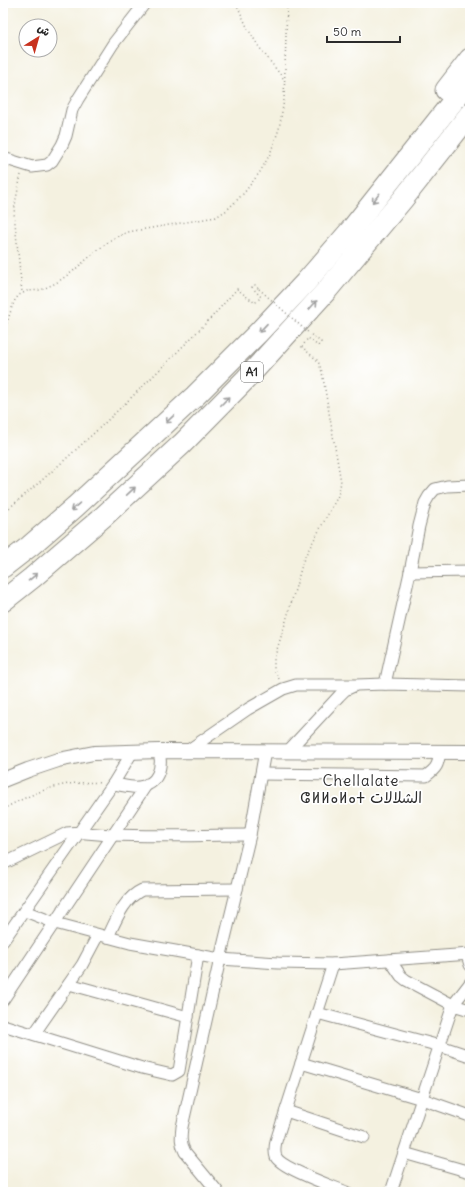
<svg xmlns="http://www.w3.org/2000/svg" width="473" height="1195" viewBox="0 0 473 1195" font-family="Delius,'Playpen Sans Arabic','Noto Sans Tifinagh',sans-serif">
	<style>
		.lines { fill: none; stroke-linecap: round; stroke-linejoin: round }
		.minor-casing { stroke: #908e86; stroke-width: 13 }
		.tertiary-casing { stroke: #908e86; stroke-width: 16 }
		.motorway-casing { stroke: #908e86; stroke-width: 23 }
		.path { stroke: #908e86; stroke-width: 1.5; stroke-dasharray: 1 3; stroke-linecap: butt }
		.minor { stroke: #fff; stroke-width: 11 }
		.tertiary { stroke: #fff; stroke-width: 14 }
		.motorway { stroke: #fff; stroke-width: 21 }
		.path-bridge { stroke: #908e86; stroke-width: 1.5; stroke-dasharray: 1 3; stroke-linecap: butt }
		.oneway { stroke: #a0a0a0 }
		.labels { text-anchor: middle; stroke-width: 3.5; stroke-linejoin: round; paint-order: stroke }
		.shield { fill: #fff; stroke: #6b6b6b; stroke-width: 1 }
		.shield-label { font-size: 12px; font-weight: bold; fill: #2b2b2b }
		.quarter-label { font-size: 15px; letter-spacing: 1px; fill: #2b2b2b; stroke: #fff }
	</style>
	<rect width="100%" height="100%" fill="#fff"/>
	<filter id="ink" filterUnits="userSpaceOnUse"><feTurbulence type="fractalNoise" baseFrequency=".025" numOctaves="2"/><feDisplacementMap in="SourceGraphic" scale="8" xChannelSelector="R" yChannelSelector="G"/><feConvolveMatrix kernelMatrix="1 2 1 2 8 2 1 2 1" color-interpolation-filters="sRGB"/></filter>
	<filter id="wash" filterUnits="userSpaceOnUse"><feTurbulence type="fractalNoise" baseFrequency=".012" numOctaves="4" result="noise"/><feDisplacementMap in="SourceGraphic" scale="16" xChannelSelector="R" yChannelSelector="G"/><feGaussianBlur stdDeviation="0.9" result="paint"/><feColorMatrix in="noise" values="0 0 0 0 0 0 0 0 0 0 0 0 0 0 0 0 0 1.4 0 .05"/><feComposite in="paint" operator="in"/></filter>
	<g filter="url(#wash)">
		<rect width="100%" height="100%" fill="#f4f1e0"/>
	</g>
	<g filter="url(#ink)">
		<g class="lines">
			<g class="minor-casing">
				<g id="minor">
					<polyline points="3,158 32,167 47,165 52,161 62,145 66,136 72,110 78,99 113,44 145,3"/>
					<polyline points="410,572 470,571"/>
					<polyline points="385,684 410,572 419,526 425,503 429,496 435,489 447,486 470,485"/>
					<polyline points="187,751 248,709 283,689 296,685 354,685"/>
					<polyline points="288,751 339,696 345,690 356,685 385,684 470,686"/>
					<path d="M261,774l165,2c11,-8 12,-11 14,-24"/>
					<path d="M113,784c9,1 18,4 26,3 19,-2 24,-20 20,-36"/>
					<path d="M3,864l64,-31c11,-2 33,2 45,2 46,2 92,0 138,0"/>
					<polyline points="25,911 55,923 130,943 220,959 278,963 333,964 470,954"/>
					<path d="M108,937c8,-17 16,-39 34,-47l95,-1"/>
					<polyline points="3,941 113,784 133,751"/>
					<polyline points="467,955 470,965"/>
					<polyline points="390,960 401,976 406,980 453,1005 470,983"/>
					<path d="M333,964l-57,177c-1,5 -2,11 0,16 5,11 56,29 70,35"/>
					<polyline points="69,984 188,1017"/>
					<polyline points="3,1000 147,784"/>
					<polyline points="317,1013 440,1046 470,1056"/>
					<polyline points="3,1025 142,1068 172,1075 179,1071 198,955"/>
					<polyline points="34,1034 82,965 98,935"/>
					<polyline points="301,1063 422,1099 470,1116"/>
					<polyline points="286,1111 364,1137"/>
					<polyline points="404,1153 470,1172"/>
					<path d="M218,1192l-33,-40c-5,-9 -4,-16 -3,-25l38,-168 30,-124 15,-84"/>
					<polyline points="391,1192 453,1005 470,1010"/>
				</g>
			</g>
			<g class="tertiary-casing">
				<polyline id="tertiary" points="3,780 28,770 58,760 94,753 159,751 470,752"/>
			</g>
			<g class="motorway-casing">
				<g id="motorway">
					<polyline points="446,90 470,59"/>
					<polyline points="3,567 30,546 76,506 195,396 258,333 305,283 351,230 470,80"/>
					<polyline points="3,601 32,578 104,516 182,444 246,379 327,290 403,199 470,114"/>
				</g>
			</g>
			<g class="path">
				<polyline points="236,3 248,29 259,47 283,78"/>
				<polyline points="21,175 16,199 14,213 22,292"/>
				<polyline points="3,335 12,307 15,300 19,295 27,291 41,290 56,283 72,272 94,253 112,239 128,232 216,217 227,210 244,193 260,172 270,154 279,129 284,100 287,3"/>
				<path d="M3,513c71,-58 137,-123 201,-188 12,-12 22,-24 33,-36l18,14 6,-6 -9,-10 3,-2 4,4"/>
				<polyline points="279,679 274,669 274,659 286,621 304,558 338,496 341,482 322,372 318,361 302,347 308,338 318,346 321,342 310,334"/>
				<path d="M3,809c34,-18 60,-29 99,-26"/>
			</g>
			<use href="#minor" class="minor"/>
			<use href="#tertiary" class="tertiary"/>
			<use href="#motorway" class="motorway"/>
			<polyline class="path-bridge" points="259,289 310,334"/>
		</g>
		<defs><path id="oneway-shaft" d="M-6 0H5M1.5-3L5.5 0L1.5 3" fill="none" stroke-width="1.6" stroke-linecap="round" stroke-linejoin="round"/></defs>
		<g class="oneway">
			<use href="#oneway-shaft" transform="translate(376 198) rotate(128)"/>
			<use href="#oneway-shaft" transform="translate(313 305) rotate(-48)"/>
			<use href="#oneway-shaft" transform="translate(263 328) rotate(133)"/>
			<use href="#oneway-shaft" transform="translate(225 401) rotate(-46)"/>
			<use href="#oneway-shaft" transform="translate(170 419) rotate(137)"/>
			<use href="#oneway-shaft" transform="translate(131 491) rotate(-43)"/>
			<use href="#oneway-shaft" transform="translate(75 507) rotate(139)"/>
			<use href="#oneway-shaft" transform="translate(33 577) rotate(-40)"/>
		</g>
	</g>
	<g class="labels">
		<rect class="shield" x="241" y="362" width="22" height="20" rx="3"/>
		<g class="shield-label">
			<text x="252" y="376">A1</text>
		</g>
		<g class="quarter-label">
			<text x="361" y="786">Chellalate<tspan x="361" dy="17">ⵛⵍⵍⴰⵍⴰⵜ الشلالات</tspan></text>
		</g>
	</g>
	<rect width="473" height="1195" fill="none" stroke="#fff" stroke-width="16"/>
	<g transform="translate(38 38) rotate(37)"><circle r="19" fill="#ffffff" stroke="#aaaaaa"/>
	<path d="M0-3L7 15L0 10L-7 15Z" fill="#c8321e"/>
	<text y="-6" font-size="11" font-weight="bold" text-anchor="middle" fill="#2b2b2b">ش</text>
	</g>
	<path d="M327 36v6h73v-6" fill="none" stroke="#2b2b2b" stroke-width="2"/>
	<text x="333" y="36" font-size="12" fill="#2b2b2b" stroke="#ffffff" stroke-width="3" paint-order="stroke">50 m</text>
</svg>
